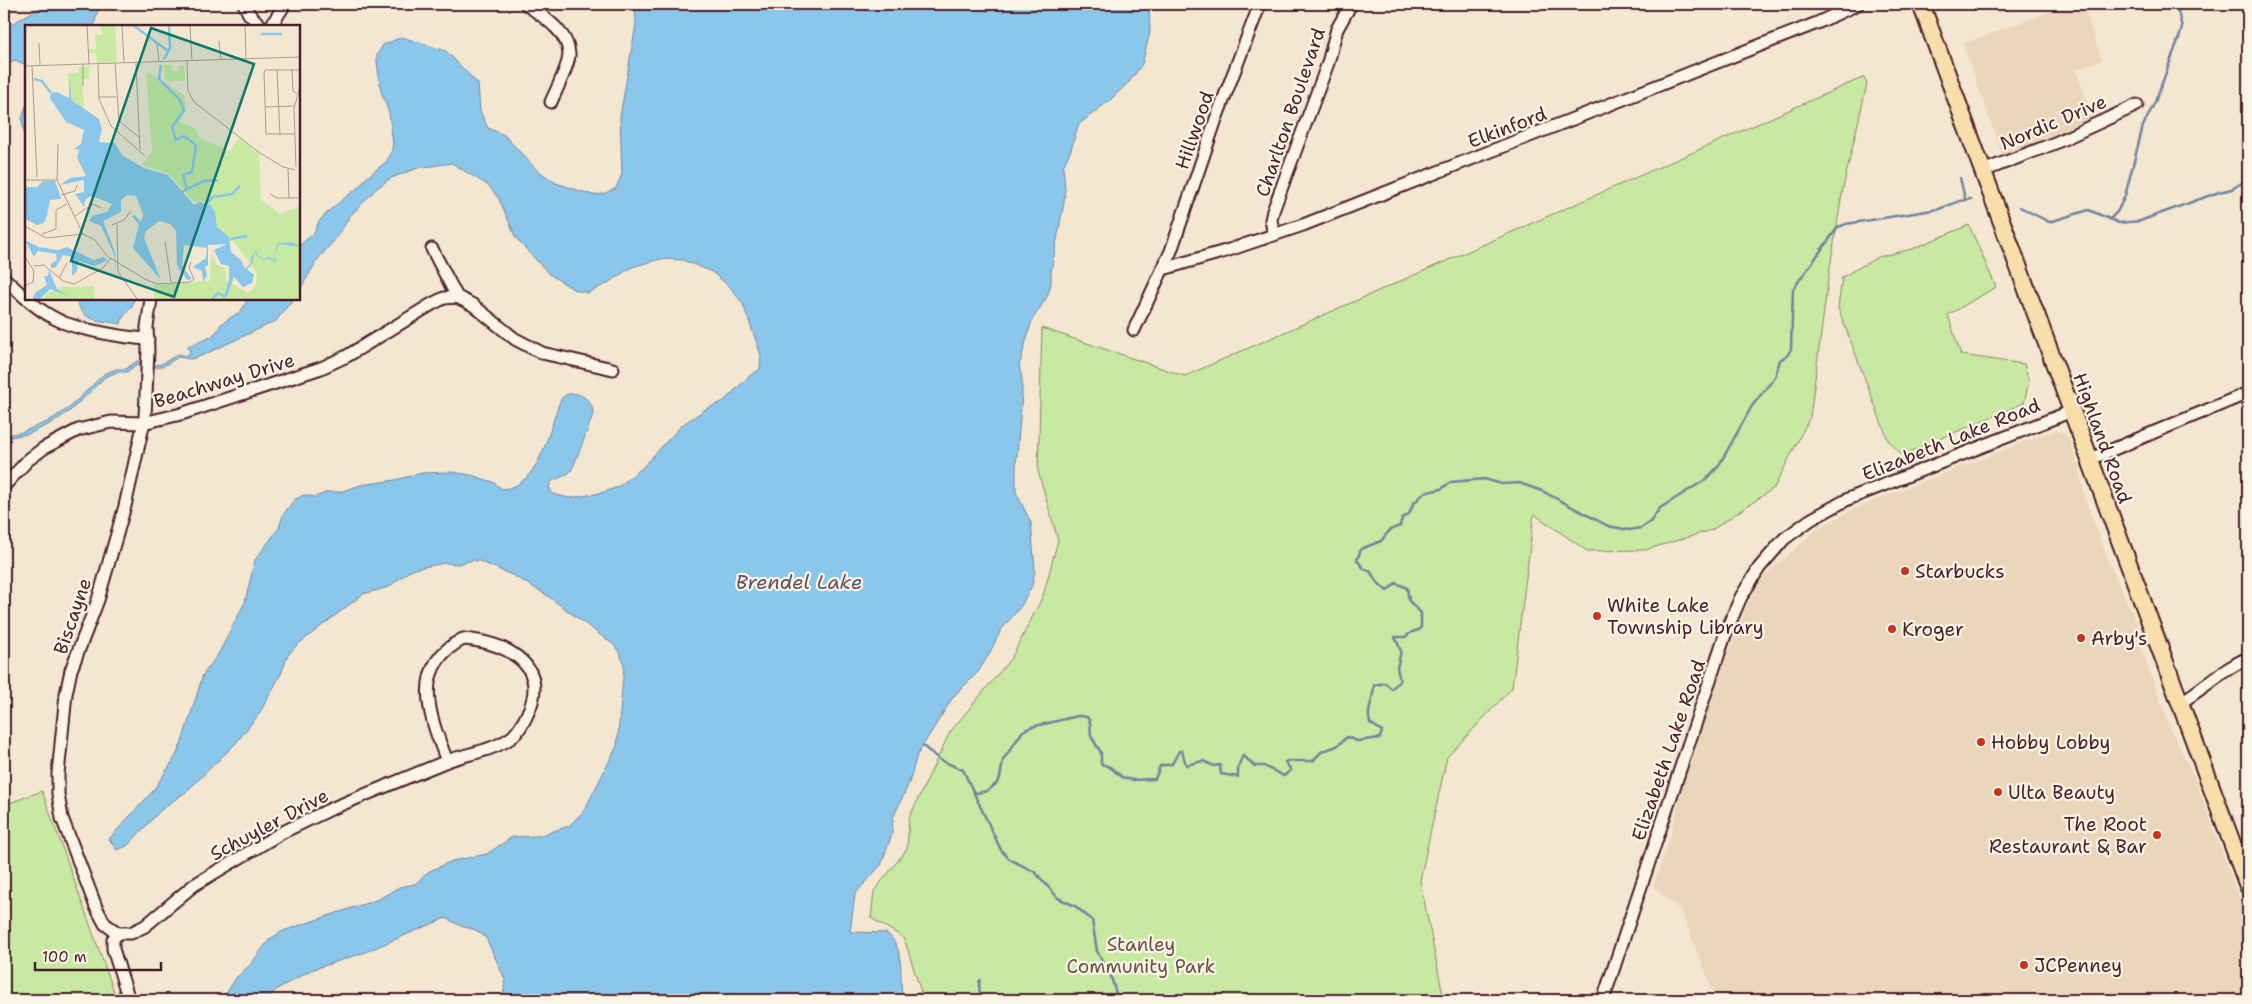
<svg xmlns="http://www.w3.org/2000/svg" width="2252" height="1004" viewBox="0 0 2252 1004" font-family="'Shantell Sans',sans-serif">
	<style>
		.built { fill: #ead7bb }
		.green { fill: #c7e9a2; stroke: #888466 }
		.water { fill: #8bc7eb; stroke: #71849e }
		.lines { fill: none; stroke-linecap: round; stroke-linejoin: round }
		.stream { stroke: #71849e; stroke-width: 2.5 }
		.minor-casing { stroke: #4a1f2b; stroke-width: 15 }
		.highway-casing { stroke: #4a1f2b; stroke-width: 20 }
		.minor { stroke: #fcf5e5; stroke-width: 11 }
		.highway { stroke: #f8deab; stroke-width: 16 }
		.poi-dot { fill: #c8321e; stroke: #fcf5e5; stroke-width: 2 }
		.labels { text-anchor: middle; stroke-width: 4.5; stroke-linejoin: round; paint-order: stroke }
		.street-label { font-size: 19px; fill: #4a1f2b; stroke: #fcf5e5 }
		.poi-label { font-size: 19px; fill: #4a1f2b; stroke: #fcf5e5; text-anchor: start }
		.park-label { font-size: 19px; fill: #695249; stroke: #fcf5e5 }
		.water-label { font-size: 20px; font-style: italic; fill: #5e5165; stroke: #fcf5e5 }
		.inset-river { fill: none; stroke: #8bc7eb; stroke-width: 2.5 }
		.inset-road { fill: none; stroke: #b0978f; stroke-width: 1 }
		.view { fill: #0f766e; fill-opacity: 0.15; stroke: #0f766e; stroke-width: 2.5 }
		.inset-edge { fill: none; stroke: #4a1f2b; stroke-width: 2.5 }
	</style>
	<rect width="100%" height="100%" fill="#f4e7d2"/>
	<filter id="ink" filterUnits="userSpaceOnUse"><feTurbulence type="fractalNoise" baseFrequency=".02" numOctaves="2"/><feDisplacementMap in="SourceGraphic" scale="10" xChannelSelector="R" yChannelSelector="G"/><feConvolveMatrix kernelMatrix="1 2 1 2 8 2 1 2 1" color-interpolation-filters="sRGB"/></filter>
	<g filter="url(#ink)">
		<g class="built">
			<polygon points="2069,4 2083,4 2102,60 2076,70 2094,120 2003,157 1963,44"/>
			<polygon points="2055,430 2064,433 2069,440 2078,464 2086,502 2108,560 2136,621 2144,655 2172,732 2194,776 2248,922 2248,1000 1716,1000 1681,911 1653,887 1669,840 1685,777 1710,700 1742,616 1758,582 1816,530 1853,509"/>
		</g>
		<g class="green">
			<polygon points="1864,77 1867,84 1843,188 1828,280 1810,417 1774,488 1712,530 1645,550 1587,551 1534,514 1512,688 1447,757 1420,880 1444,1000 901,1000 921,992 904,938 871,918 874,891 907,849 909,818 950,732 1012,657 1043,596 1058,540 1038,471 1042,328 1185,376"/>
			<polygon points="1969,225 1996,287 1948,315 1961,355 2024,364 2029,381 2024,403 1902,455 1888,440 1838,308 1842,277 1878,257 1912,249"/>
			<polygon points="42,791 117,1000 4,1000 4,805"/>
		</g>
		<g class="water">
			<polygon points="42,4 99,4 94,26 26,26 26,65 15,60 4,64 4,29 37,9"/>
			<path d="M635,4h514l1,28 -8,32 -12,17 -20,19 -32,25 -7,25 -8,16 2,22 -1,14 -13,70v12l-4,13 -15,23 -13,46 3,12v17l-6,71v26l15,31 4,47 -3,16 -11,20 -20,24 -13,26 -10,16 -25,25 -36,58 -8,28 -16,35 -1,16 -11,31 -26,29 -5,38 36,1c21,15 12,46 17,67h-400l2,-21 -19,-41 -10,-8 -15,-4 -15,-8 -83,35 -52,17 -34,19 -10,11h-45l14,-22 14,-13 20,-26 13,-8 96,-32 20,-12 16,-3 13,-12 24,-11 35,-7 25,-17 26,-1 31,-10 15,-15 33,-65 7,-79 -3,-12 -7,-10 -69,-51 -31,-18 -35,-15 -6,-1 -15,4 -13,-1 -27,5 -10,4 -19,15 -26,7 -66,51 -9,10 -7,19 -22,40 -24,30 -48,47 -26,19 -34,36 -10,4 -8,-11 44,-48 23,-35 6,-14 21,-67 16,-22 26,-51 10,-42 24,-32 4,-13 11,-15 10,-5 11,2 13,-5h11l22,-7 34,-5 27,-7 29,-1 20,3 22,7 9,7c39,-2 47,-62 59,-90 11,-13 33,-1 32,15 -1,4 -20,55 -22,57 -6,6 -14,7 -20,11l-2,5 4,7 16,4 32,-5 17,-6 24,-19 40,-43 24,-16 18,-8 24,-24 12,-8 1,-14 -18,-51 -13,-17 -18,-15 -29,-12 -23,-1 -28,8 -24,16 -20,10 -13,-3 -26,-16 -33,-36 -17,-39 -10,-13 -37,-23 -34,5 -27,10 -14,10 -27,28 -12,20 -20,23 -19,32v-45l15,-13 5,-12 13,-13 28,-22 6,-8 20,-16 5,-8 2,-10 -4,-31 -8,-22 -4,-29v-7l6,-10 19,-8 44,14 32,33 2,27 8,17 16,7 33,35 19,13 37,12 11,-1 12,-6 6,-14 -2,-57 16,-93z"/>
			<polygon points="26,105 26,150 22,119"/>
			<path d="M77,299h57c-2,13 -12,14 -13,25 -20,-4 -40,-1 -44,-25z"/>
			<path d="M248,299h45l-17,22 -75,35 -10,3 -13,-2c-23,15 -15,10 -41,7l-10,8h-10l-12,5 -35,34 -22,14 -20,9 -24,4v-3l15,-2 28,-11 22,-14 35,-34 12,-5h10l11,-8c28,3 15,9 41,-7l9,2 3,-4 -2,-6 23,-9 8,-8 2,-5 20,-13z"/>
		</g>
		<g class="lines">
			<g class="stream">
				<polyline points="1960,178 1965,198"/>
				<polyline points="2020,207 2049,222 2089,210 2119,223 2140,221 2219,192 2232,189 2248,179"/>
				<polyline points="2110,219 2117,212 2125,196 2143,126 2155,102 2180,35 2182,27 2176,4"/>
				<polyline points="923,746 940,760 963,770 1001,850 1009,859 1035,872 1058,898 1075,906 1092,920 1097,951 1111,977 1118,1000"/>
				<path d="M973,791l4,2 10,-2 9,-7 4,-6 3,-18 20,-29 8,-4 47,-11 9,1 3,5 1,14 10,17v11l9,3 12,10 11,3 22,-1 5,-13 12,-2 7,-13h3l4,14 17,-4 11,5 6,-1 1,9 17,3v-10l5,-12 11,11h10l20,10 7,-6 -6,-8 2,-1h26l8,-9 16,-6 10,-9 10,4 23,-3 2,-7 -12,-8c-4,-13 4,-24 4,-38l11,-2 7,6 8,-9 -3,-12 4,-17 -6,-14h10l7,-5 7,-2 2,-3v-14l-12,-12 -2,-13 -11,-5 -9,8 -11,-10 -6,-10 -6,-2 -7,-9 4,-11 20,-8 9,-11 10,-4 2,-8 7,-4 4,-10 11,-11 17,-4 10,-7 33,-3 18,5 17,-1 23,8 66,35 21,4 12,-2 9,-6 10,-14 45,-28 13,-13 34,-61 23,-29 5,-17 7,-4 4,-7 2,-60 45,-62 8,-3 93,-15 21,-8 11,-2"/>
				<path d="M980,980c-3,8 2,13 0,20"/>
			</g>
			<g class="minor-casing">
				<g id="minor">
					<polyline points="244,4 249,14 261,26"/>
					<path d="M526,4c16,12 42,27 43,50 0,12 -13,36 -18,48"/>
					<polyline points="271,26 285,4"/>
					<polyline points="1983,171 2055,143 2137,105"/>
					<polyline points="1274,235 1271,220 1273,211 1328,63 1337,29 1351,4"/>
					<polyline points="432,249 457,297 473,305 515,339 542,353 613,369"/>
					<polyline points="1163,269 1229,250 1303,225 1817,23 1858,4"/>
					<path d="M4,278c16,15 32,31 52,41 18,10 70,19 92,20"/>
					<polyline points="151,299 147,327 148,350 145,417 125,506 98,600 71,670 66,694 58,774 58,794 62,818 96,907 105,924 118,933 131,933 145,926 194,885 281,833 333,808 447,761"/>
					<polyline points="1134,330 1171,251 1216,119 1260,4"/>
					<polyline points="2090,459 2248,393"/>
					<polyline points="4,486 28,460 44,448 78,430 111,422 143,423 181,414 321,368 347,356 432,304 444,298 457,297"/>
					<path d="M463,639c38,3 85,22 67,69 -4,10 -9,21 -18,29 -19,14 -43,16 -65,24 -17,-44 -38,-94 16,-122z"/>
					<path d="M2180,703c23,-14 44,-35 68,-45"/>
					<polyline points="118,933 113,939 113,949 129,1000"/>
					<polyline points="1603,1000 1727,629 1741,597 1759,568 1784,539 1810,520 1848,499 2072,411"/>
				</g>
			</g>
			<g class="highway-casing">
				<polyline id="highway" points="1921,4 2248,886"/>
			</g>
			<use href="#minor" class="minor"/>
			<use href="#highway" class="highway"/>
		</g>
	</g>
	<g class="poi-dot">
		<circle cx="1905" cy="571" r="5"/>
		<circle cx="1597" cy="616" r="5"/>
		<circle cx="1892" cy="629" r="5"/>
		<circle cx="2081" cy="638" r="5"/>
		<circle cx="1981" cy="742" r="5"/>
		<circle cx="1998" cy="792" r="5"/>
		<circle cx="2157" cy="835" r="5"/>
		<circle cx="2024" cy="965" r="5"/>
	</g>
	<g class="labels">
		<g class="street-label">
			<text transform="translate(1290 112) rotate(-71)" y="7">Charlton Boulevard</text>
			<text transform="translate(2053 122) rotate(-23)" y="7">Nordic Drive</text>
			<text transform="translate(1507 127) rotate(-21)" y="7">Elkinford</text>
			<text transform="translate(1194 130) rotate(-71)" y="7">Hillwood</text>
			<text transform="translate(224 380) rotate(-17)" y="7">Beachway Drive</text>
			<text transform="translate(2103 438) rotate(70)" y="7">Highland Road</text>
			<text transform="translate(1951 439) rotate(-22)" y="7">Elizabeth Lake Road</text>
			<text transform="translate(72 616) rotate(-71)" y="7">Biscayne</text>
			<text transform="translate(1668 750) rotate(-71)" y="7">Elizabeth Lake Road</text>
			<text transform="translate(269 824) rotate(-28)" y="7">Schuyler Drive</text>
		</g>
		<g class="poi-label">
			<text x="1915" y="578">Starbucks</text>
			<text x="1607" y="612">White Lake<tspan x="1607" dy="22">Township Library</tspan></text>
			<text x="1902" y="636">Kroger</text>
			<text x="2091" y="645">Arby's</text>
			<text x="1991" y="749">Hobby Lobby</text>
			<text x="2008" y="799">Ulta Beauty</text>
			<text x="2147" y="831" text-anchor="end">The Root<tspan x="2147" dy="22">Restaurant &amp; Bar</tspan></text>
			<text x="2034" y="972">JCPenney</text>
		</g>
		<g class="park-label">
			<text x="1141" y="951">Stanley<tspan x="1141" dy="22">Community Park</tspan></text>
		</g>
		<g class="water-label">
			<text x="799" y="589">Brendel Lake</text>
		</g>
	</g>
	<g transform="translate(25 25)">
		<rect width="275" height="275" fill="#f4e7d2"/>
		<path d="M76,0h14l2,37 -20,1 -1,-10h-7v-4h7l-1,-14h7zM139,40h7l2,6h4l3,-6 4,1 1,15h-20zM64,41v13h-7l2,34h-14l-2,-39 11,-2v-5zM121,46l38,24 2,16 -7,10 17,8 4,9 30,13 9,-13 20,15 2,47 19,14 20,-8v94h-146v-15l56,-4 1,-27 7,12 7,2 1,12 22,13 7,-6 2,-14 -24,-32 -25,1 -2,-41 -12,1 -25,-28 -27,-9 10,-13zM69,261l1,14h-52l4,-7 17,-6z" fill="#c7e9a2"/>
		<path d="M45,53l1,22 28,19 3,10 -3,13 16,1 7,12 22,13 24,7 26,30 6,-3 10,3 5,7 2,15 12,10 2,15 10,8 4,9 6,-6v-5l4,-7 2,1 1,4 7,3 4,-3 5,5v-6l4,-12 14,-1 8,5 -21,-3 -5,12 2,5 -2,1 -5,-4 -4,2 -7,-3 -3,-5 -3,12 -5,5 7,6 -2,8 -9,4 -9,-10 -7,19 -4,4 6,-20v-14l-8,-2 -7,-14 13,-6 -19,1v20l-3,2 2,8 -4,7 -1,-11 -9,-4 13,-9 1,-10 -23,-3 -2,21 10,13 -5,1 -10,-15 -1,-34 -6,-7 -11,-3 -13,10 -2,7 17,42 -28,-32 6,-23 -7,-9 3,-1 6,7 2,-7 -7,-19 -9,-1 -6,5v12l-18,9 12,31 1,22 -4,26 4,-26 -2,-20 -13,-28 -12,-5 3,-5 15,-4 5,-8 -20,-8 -6,3 -2,8 -9,-13 9,-2v-12l-24,5 10,-7 16,-2 -9,-18 2,-8 -5,-1 7,-5 3,-14 -18,-8 -16,-24 1,-5 6,-1 12,6zM18,156h12l6,18 -11,1 -3,16 -3,7 -7,2 -12,-6v-32h12zM0,215l14,7 19,3 9,-3 27,13 9,-3 5,3 -13,6 -17,-5 -1,10 -5,5v-19l-9,-2 -7,12 -5,1v-4l6,-4 -1,-6 -18,-3 -4,6zM24,245l8,19 12,7 -19,-7 -11,11h-7l4,-8 11,-7 -3,-9h4z" fill="#8bc7eb"/>
		<path class="inset-river" d="M108,0l35,26M236,9h21M139,34l6,-11 -1,-22M136,40l-2,14 21,21 4,10 -12,17 4,13 8,-4 12,9 -4,27 -9,3 4,14M9,54l8,2 9,12M156,167l23,-11 14,-1M182,178l6,-6 19,-3 8,-8M205,214l17,-3M186,275l7,-7 7,4"/>
		<path class="inset-road" d="M62,0l2,39M97,0l2,37M165,0l2,35M220,0l1,34M194,16l2,19M14,18l1,22M132,19l2,17M162,36l1,30 6,11 66,51 23,14 12,3M90,38l4,58 21,17M111,38l4,87M73,39l1,35 12,27 34,30M58,40v21M0,41l275,-9M7,41l5,111M267,44l1,22 4,3M252,45l3,65M74,72h17M240,82l29,-1M270,109h-29l-2,-61 1,-3h35M271,142l-2,-58 6,-23M263,144l1,29M0,155h32l26,54 12,6 12,16 38,23 12,5 33,-2 4,-3 -5,-11 2,-6M32,155l1,-36M245,169l7,4h21M36,170l14,-4 2,-6M50,191l18,-12 8,4M92,199l1,48 20,28M87,200l12,-5 7,-9M0,201l21,12 38,-4M17,209l14,-5v-19l11,-6M140,217l6,40M0,232l9,14 -1,11 -8,4M9,241l10,-1 19,16 11,3 29,-16 8,-10M34,253l8,-15"/>
		<path class="view" d="M126,3l103,36 -80,233 -103,-36z"/>
		<rect width="275" height="275" class="inset-edge"/>
	</g>
	<rect width="2252" height="1004" fill="none" stroke="#fcf5e5" stroke-width="20"/>
	<rect x="10" y="10" width="2232" height="984" fill="none" stroke="#4a1f2b" stroke-width="2" filter="url(#ink)"/>
	<path d="M35 962v8h126v-8" fill="none" stroke="#4a1f2b" stroke-width="2.5"/>
	<text x="42" y="962" font-size="15" fill="#4a1f2b" stroke="#fcf5e5" stroke-width="4" paint-order="stroke">100 m</text>
</svg>
